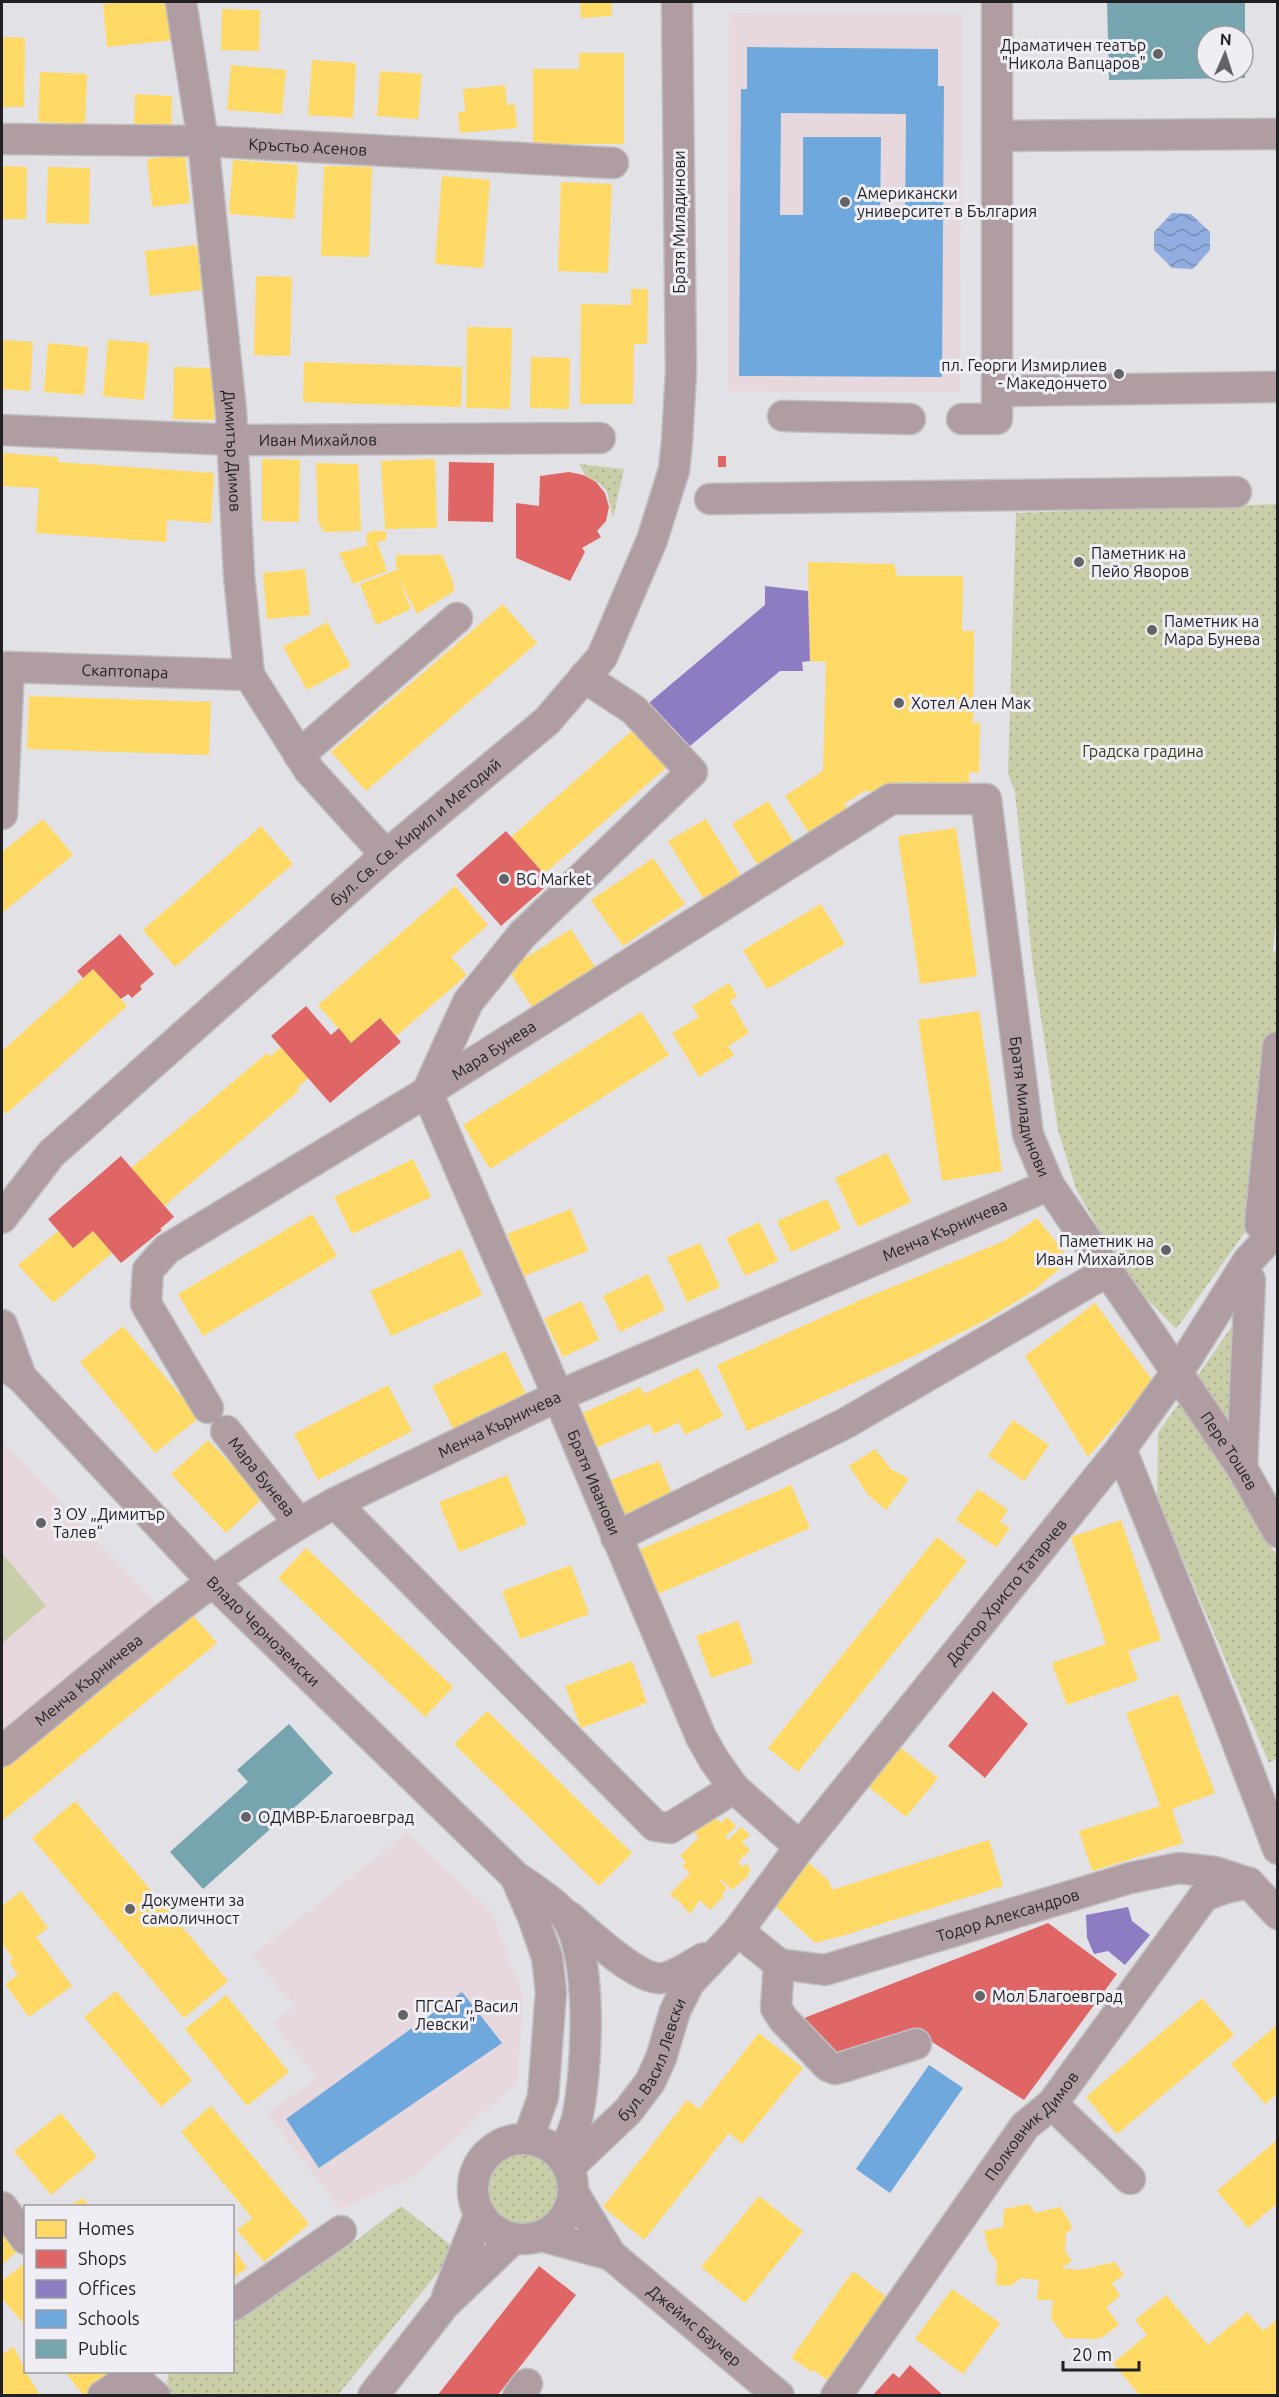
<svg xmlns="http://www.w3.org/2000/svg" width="1279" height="2397" viewBox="0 0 1279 2397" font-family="Ubuntu,sans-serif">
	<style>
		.education { fill: #e6d8dd }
		.grass { fill: url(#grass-dots) }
		.pitch { fill: #c9cea9 }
		.water { fill: url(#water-waves) }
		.homes { fill: #ffd966 }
		.shops { fill: #e06666 }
		.offices { fill: #8e7cc3 }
		.schools { fill: #6fa8dc; fill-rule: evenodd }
		.public { fill: #76a5af }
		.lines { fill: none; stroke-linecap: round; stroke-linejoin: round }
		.minor-casing { stroke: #c0bfc2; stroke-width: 33 }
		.minor { stroke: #af9da2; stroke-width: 30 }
		.poi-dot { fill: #646367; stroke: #efeef4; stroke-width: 2 }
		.labels { text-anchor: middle; stroke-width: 6; stroke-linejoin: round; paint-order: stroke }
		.poi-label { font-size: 16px; fill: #201f22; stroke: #efeef4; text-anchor: start }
		.street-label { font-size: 16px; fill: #201f22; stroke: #efeef4 }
		.park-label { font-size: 16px; fill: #393d17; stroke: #efeef4 }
	</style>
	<defs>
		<pattern id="grass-dots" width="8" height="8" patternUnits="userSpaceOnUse" patternTransform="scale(1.5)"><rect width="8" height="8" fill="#c9cea9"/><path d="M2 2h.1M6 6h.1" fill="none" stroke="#acb091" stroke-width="1.8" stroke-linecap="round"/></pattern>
		<pattern id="water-waves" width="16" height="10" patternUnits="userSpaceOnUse" patternTransform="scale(1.5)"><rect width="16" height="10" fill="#92ade0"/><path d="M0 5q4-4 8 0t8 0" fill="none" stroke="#778cb5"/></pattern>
	</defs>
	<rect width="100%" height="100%" fill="#e2e1e6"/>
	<g class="education">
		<polygon points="729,13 962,14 960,392 728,391"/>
		<polygon points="2,1440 159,1607 2,1738"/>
		<polygon points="407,1833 493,1914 523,1997 517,2082 414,2176 340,2209 267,2113 318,2078 272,2023 295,2006 252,1956"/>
	</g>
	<g class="grass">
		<polygon points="579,464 624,469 613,518 607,491 599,483 586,477"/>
		<polygon points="1277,504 1278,899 1273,951 1278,953 1277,1202 1245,1232 1176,1329 1141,1293 1108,1245 1076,1189 1058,1130 1032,959 1015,792 1008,774 1016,513"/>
		<polygon points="1241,1313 1265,1539 1277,1555 1278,1758 1269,1763 1157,1498 1158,1433"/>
		<circle cx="523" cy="2190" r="42"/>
		<polygon points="401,2206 451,2245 440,2270 338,2395 175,2395 169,2392 167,2382 169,2372 232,2372 233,2325 357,2240"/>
	</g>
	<polygon class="pitch" points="2,1553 46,1606 2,1643"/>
	<polygon class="water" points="1172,213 1191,214 1210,232 1210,250 1193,269 1172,268 1154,250 1154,232"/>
	<g class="homes">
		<polygon points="128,2 168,2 173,40 107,47 103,4"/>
		<polygon points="580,2 611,2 612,16 581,18"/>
		<polygon points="222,9 260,10 259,51 221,50"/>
		<polygon points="2,37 25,38 24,107 2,107"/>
		<polygon points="579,53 624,53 624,144 533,144 533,69 579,69"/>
		<polygon points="312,60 356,63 353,118 308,115"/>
		<polygon points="231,65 286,70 282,114 227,110"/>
		<polygon points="380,71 422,74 418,119 377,116"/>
		<polygon points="40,72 87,74 85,124 38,122"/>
		<polygon points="505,85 507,105 515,104 517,128 460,133 458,112 465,112 463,89"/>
		<polygon points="135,94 172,96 171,132 134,131"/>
		<polygon points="185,155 190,203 152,207 147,159"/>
		<polygon points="233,160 298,165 294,219 229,214"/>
		<polygon points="2,166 27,167 26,219 2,219"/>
		<polygon points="324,166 372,167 369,257 321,256"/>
		<polygon points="48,167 90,168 89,224 46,223"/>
		<polygon points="442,176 490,180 483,268 435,264"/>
		<polygon points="561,182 612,184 608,273 558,271"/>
		<polygon points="197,245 202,290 150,296 145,251"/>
		<polygon points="256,276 292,277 290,356 254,355"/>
		<polygon points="631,289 648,289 647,344 634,344 633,404 580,404 581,304 631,305"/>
		<polygon points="467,327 512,328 510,409 466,408"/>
		<polygon points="2,340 33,342 30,391 2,389"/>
		<polygon points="108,340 149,343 144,400 103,396"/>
		<polygon points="48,343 88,347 84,395 44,392"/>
		<polygon points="531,357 570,358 569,409 530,408"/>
		<polygon points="304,362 462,367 461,407 303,402"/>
		<polygon points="174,367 215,368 214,420 173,419"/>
		<polygon points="2,453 58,457 58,462 214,473 211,523 167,520 166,542 36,533 39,488 2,486"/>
		<polygon points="262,459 300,460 299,522 262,521"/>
		<polygon points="435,459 437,528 385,529 381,461"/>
		<polygon points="316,463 358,464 361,531 324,532 318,521"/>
		<polygon points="372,531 386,531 386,540 377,542 387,571 353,584 339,553 367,546 366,534"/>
		<polygon points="396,555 442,555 453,581 454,591 417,614 398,577 411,609 376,625 360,584 401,568 396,568"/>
		<polygon points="808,562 894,564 897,576 963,576 962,631 974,631 973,723 980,723 979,773 969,772 969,784 905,782 905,793 865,791 844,804 848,809 809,833 785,796 823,771 826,662 810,661"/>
		<polygon points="305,569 310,615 267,619 263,573"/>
		<polygon points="503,604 537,643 366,791 331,752"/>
		<polygon points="327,622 351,666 307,690 283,647"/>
		<polygon points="29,696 211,702 209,755 27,749"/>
		<polygon points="643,721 676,759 544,874 511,837"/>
		<polygon points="768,801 794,843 758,866 732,824"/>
		<polygon points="43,819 73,855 2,913 2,852"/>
		<polygon points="706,819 742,878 705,901 668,841"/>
		<polygon points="261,826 293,864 175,967 143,930"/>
		<polygon points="956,828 977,976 920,984 898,836"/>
		<polygon points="653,858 685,904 623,946 591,900"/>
		<polygon points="455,886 488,925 451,957 467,975 396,1036 380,1018 351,1043 318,1005"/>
		<polygon points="821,904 845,944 767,989 743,950"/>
		<polygon points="571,929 596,969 533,1009 508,969"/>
		<polygon points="93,969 127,1006 6,1114 2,1109 2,1051"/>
		<polygon points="729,983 737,996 730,1001 749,1033 728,1046 734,1055 699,1077 672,1033 699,1017 692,1006"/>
		<polygon points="979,1011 1002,1171 942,1181 918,1020"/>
		<polygon points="641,1012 669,1055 490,1169 463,1125"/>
		<polygon points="281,1047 308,1078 297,1088 299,1091 164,1206 131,1168 267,1053 270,1057"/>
		<polygon points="887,1153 911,1202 858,1227 835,1178"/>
		<polygon points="413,1159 431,1197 352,1234 334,1197"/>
		<polygon points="827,1199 841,1229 791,1252 777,1221"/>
		<polygon points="571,1209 588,1251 524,1276 507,1234"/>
		<polygon points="312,1214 337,1256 203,1336 178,1294"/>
		<polygon points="1037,1218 1070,1260 1033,1291 984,1321 916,1355 747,1431 717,1365 858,1301 1004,1241"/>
		<polygon points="759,1222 778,1261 745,1276 726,1238"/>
		<polygon points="58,1231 73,1248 93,1231 112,1253 53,1303 18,1265"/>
		<polygon points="700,1243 720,1287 687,1302 667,1257"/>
		<polygon points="461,1249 482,1295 391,1336 370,1291"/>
		<polygon points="648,1274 665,1310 620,1332 603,1296"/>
		<polygon points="581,1301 599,1340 563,1357 544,1319"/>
		<polygon points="1095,1303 1153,1381 1088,1457 1025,1356"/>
		<polygon points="123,1326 199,1418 155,1453 80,1362"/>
		<polygon points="505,1351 528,1398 455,1433 432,1386"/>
		<polygon points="698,1368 723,1416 685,1435 679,1422 654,1434 649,1424 592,1450 576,1416 640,1387 644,1394"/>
		<polygon points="388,1385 412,1431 318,1480 294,1434"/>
		<polygon points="1013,1420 1049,1445 1024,1481 988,1456"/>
		<polygon points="208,1440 263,1498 226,1533 171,1474"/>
		<polygon points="875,1449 891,1469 909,1479 886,1510 868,1495 849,1466"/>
		<polygon points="659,1461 673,1497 623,1518 608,1481"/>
		<polygon points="507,1475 527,1524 459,1552 439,1502"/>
		<polygon points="791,1485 810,1528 653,1596 634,1552"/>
		<polygon points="978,1489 1008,1510 1000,1522 1010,1528 996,1547 956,1520"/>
		<polygon points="1121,1520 1161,1640 1128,1651 1138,1680 1067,1705 1052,1663 1106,1644 1071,1537"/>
		<polygon points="937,1537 967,1561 798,1772 768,1748"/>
		<polygon points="306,1548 453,1687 425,1717 278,1578"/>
		<polygon points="571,1565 589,1614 520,1639 502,1591"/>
		<polygon points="189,1611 217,1643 2,1821 2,1766"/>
		<polygon points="738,1621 753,1663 711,1678 696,1636"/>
		<polygon points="632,1661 647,1703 581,1728 565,1686"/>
		<polygon points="1178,1694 1215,1793 1172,1809 1183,1843 1092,1871 1079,1831 1160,1806 1126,1713"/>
		<polygon points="487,1711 632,1853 599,1886 454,1744"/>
		<polygon points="897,1745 938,1778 906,1817 865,1784"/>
		<polygon points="75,1801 228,1981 184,2018 32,1838"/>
		<polygon points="708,1811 721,1823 727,1817 736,1826 725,1837 728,1840 741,1827 750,1835 742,1842 750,1850 738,1862 743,1867 746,1864 751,1870 748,1873 749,1875 732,1890 722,1880 720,1881 727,1888 722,1894 724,1896 710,1910 700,1900 690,1914 676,1898 675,1899 670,1894 690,1873 682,1866 686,1862 680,1856 699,1837 687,1826"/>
		<polygon points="989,1840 1003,1886 845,1935 815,1943 772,1903 809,1863 829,1881 832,1890"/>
		<polygon points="21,1891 48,1928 36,1937 72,1986 29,2017 5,1984 18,1975 9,1962 13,1959 2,1943 2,1906"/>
		<polygon points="116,1991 192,2080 161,2107 84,2017"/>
		<polygon points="226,1995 289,2072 247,2106 185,2029"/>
		<polygon points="1202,1998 1234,2035 1117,2134 1086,2097"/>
		<polygon points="1278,2024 1278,2093 1265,2104 1231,2064"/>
		<polygon points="759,2033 803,2068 742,2144 729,2133 644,2240 603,2207 687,2100 699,2109"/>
		<polygon points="211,2106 309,2224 264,2262 237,2230 252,2218 181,2132"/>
		<polygon points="61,2113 97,2157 51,2195 14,2151"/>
		<polygon points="1278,2139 1278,2203 1248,2228 1217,2191"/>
		<polygon points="759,2196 803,2231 745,2303 701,2267"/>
		<polygon points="83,2198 89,2206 69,2206"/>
		<polygon points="1029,2204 1035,2213 1060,2207 1070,2222 1072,2229 1066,2233 1065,2251 1072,2261 1061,2268 1079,2270 1115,2262 1124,2275 1112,2283 1120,2296 1106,2307 1119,2325 1101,2338 1093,2339 1065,2338 1051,2318 1053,2300 1037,2300 1039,2280 1021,2278 1010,2286 996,2285 997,2263 988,2249 984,2231 1003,2227 1004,2209"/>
		<polygon points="2,2217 24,2246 2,2264"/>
		<polygon points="232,2246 247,2268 232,2278"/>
		<polygon points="26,2262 26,2327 2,2298 2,2281"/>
		<polygon points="853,2271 889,2299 830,2382 813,2370 812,2372 791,2358"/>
		<polygon points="952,2289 1000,2323 963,2374 915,2339"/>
		<polygon points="1166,2295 1208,2345 1247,2312 1263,2331 1278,2319 1278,2396 1140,2396 1113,2363 1147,2335 1135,2320"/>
		<polygon points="14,2347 26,2372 40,2396 2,2396 2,2354"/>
		<polygon points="65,2372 118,2372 97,2396 84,2396"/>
	</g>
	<g class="shops">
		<rect x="718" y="456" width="8" height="11"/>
		<polygon points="449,462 494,463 493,522 448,521"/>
		<polygon points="569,472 583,475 596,482 605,493 609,507 606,521 597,531 601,537 582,548 585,552 570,581 516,558 516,503 539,506 540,476"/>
		<polygon points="506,831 551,882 501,926 456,875"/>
		<polygon points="120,934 154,974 140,986 142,989 132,998 128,994 121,999 93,969 83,978 77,971"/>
		<polygon points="306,1006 331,1035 339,1028 351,1043 380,1018 401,1042 330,1103 271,1036"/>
		<polygon points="121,1156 174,1217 160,1229 162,1230 121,1263 93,1231 73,1248 48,1219"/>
		<polygon points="993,1691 1028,1724 985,1778 948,1746"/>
		<polygon points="1048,1923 1117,1974 1024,2100 921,2035 843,2063 804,2018"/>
		<polygon points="539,2266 576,2295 497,2396 437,2396"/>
		<polygon points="910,2365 944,2396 872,2396 893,2373 899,2378"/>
	</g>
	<g class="offices">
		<polygon points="765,586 808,591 810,661 802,662 803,671 780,671 684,751 648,714 650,702 765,605"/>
		<polygon points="1128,1907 1132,1921 1150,1935 1125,1965 1108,1951 1094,1954 1087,1938 1086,1915"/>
	</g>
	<g class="schools">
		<path d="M747,47l191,2v37h6l-2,291 -203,-1 2,-287h6zM781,113l125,1 -1,102h-25l1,-79h-78v78h-23z"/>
		<polygon points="462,1992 502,2043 319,2168 286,2119"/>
		<polygon points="929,2065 963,2088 890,2193 856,2169"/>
	</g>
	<g class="public">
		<polygon points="1107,2 1245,2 1245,36 1207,36 1207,72 1245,72 1245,78 1109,80"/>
		<polygon points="289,1724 333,1773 203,1889 170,1852 248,1782 237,1770"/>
	</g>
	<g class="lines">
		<g class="minor-casing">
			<g id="minor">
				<path id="s1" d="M181,2l22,139 28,270 8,164 10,100 60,95 77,85"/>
				<polyline points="997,136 1278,134"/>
				<path id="s2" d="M2,139l201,2 410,22"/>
				<polyline points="997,391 1278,387"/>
				<polyline points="783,416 910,419"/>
				<polyline points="962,419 997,419 997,2"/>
				<path id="s3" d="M2,430l232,10 366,-2"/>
				<polyline points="710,499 1236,492"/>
				<path id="s4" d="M2,668l7,-1 240,8"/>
				<path id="s5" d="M584,677l50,33 58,62 -170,163 -54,67 -41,90 131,304 143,341 13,23 20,28 66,59"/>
				<polyline points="299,755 457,618"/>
				<polyline points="2,814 9,667"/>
				<path id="s6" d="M2,1218l49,-64 335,-299 161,-134 55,-64 50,-117 22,-70 3,-29 4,-69 -4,-370"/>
				<polyline points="1260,1224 1278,1047"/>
				<polyline points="2,1325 21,1377"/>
				<path id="s7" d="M2,1363l19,14 191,204 303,295c15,11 34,22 47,36 33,35 25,162 15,207 -4,13 -10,26 -15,39"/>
				<path id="s8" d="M208,1408l-62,-104 2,-34 19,-21 260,-157 464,-293h95l42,336 21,50 193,283 36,64"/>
				<path id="s9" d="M226,1431l73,92"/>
				<polyline points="1121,1449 1225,1710 1278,1849"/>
				<polyline points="1242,1468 1250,1280"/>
				<polyline points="335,1503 655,1826 670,1828 734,1788"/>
				<polyline points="616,1537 846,1423 1108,1271"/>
				<path id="s10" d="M2,1751c107,-87 211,-181 333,-248l223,-107 491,-211"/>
				<polyline points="516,1878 533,1917 547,1957 551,1992 543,2097 528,2139"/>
				<polyline points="1249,1883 1278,1914"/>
				<path d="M568,1916c20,16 70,66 95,62 14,-2 28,-13 41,-20"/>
				<path id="s11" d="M738,1931l41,33 46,6 305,-92 49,-10 36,4 34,11"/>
				<polyline points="779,1964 776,2008 783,2019 828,2066 835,2069 843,2067 916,2044"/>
				<polyline points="1052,2104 1130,2179"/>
				<circle cx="523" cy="2189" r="50"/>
				<path id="s12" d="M568,2168l60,-57 22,-29 11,-24 14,-47 14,-28 49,-52 62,-84 321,-398 66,-91 61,-97 30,-32"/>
				<path id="s13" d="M573,2192l38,63 168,141"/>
				<polyline points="2,2207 26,2239"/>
				<polyline points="542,2236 611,2255"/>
				<polyline points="447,2297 479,2216"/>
				<polyline points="232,2306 341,2231"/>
				<polyline points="127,2372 155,2396"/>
				<polyline points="103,2396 139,2372"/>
				<polyline points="373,2396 444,2305 513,2239"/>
				<polyline points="518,2396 527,2384"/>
				<path id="s14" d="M836,2396l189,-270 27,-22 152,-208 21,-8 24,-5"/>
			</g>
		</g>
		<use href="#minor" class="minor"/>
	</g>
	<g class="poi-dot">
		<circle cx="1158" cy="54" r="6"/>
		<circle cx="845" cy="202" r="6"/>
		<circle cx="1119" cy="374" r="6"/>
		<circle cx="1079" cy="562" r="6"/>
		<circle cx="1152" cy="630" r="6"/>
		<circle cx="899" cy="703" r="6"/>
		<circle cx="504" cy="879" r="6"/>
		<circle cx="1166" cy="1250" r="6"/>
		<circle cx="41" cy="1523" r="6"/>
		<circle cx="246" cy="1817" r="6"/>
		<circle cx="130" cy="1909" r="6"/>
		<circle cx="980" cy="1996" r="6"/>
		<circle cx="403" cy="2015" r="6"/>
	</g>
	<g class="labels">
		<g class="poi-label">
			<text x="1146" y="51" text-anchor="end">Драматичен театър<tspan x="1146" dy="18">"Никола Вапцаров"</tspan></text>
			<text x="857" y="199">Американски<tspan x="857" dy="18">университет в България</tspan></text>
			<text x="1107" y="371" text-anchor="end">пл. Георги Измирлиев<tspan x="1107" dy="18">- Македончето</tspan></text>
			<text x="1091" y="559">Паметник на<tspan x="1091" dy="18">Пейо Яворов</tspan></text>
			<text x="1164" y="627">Паметник на<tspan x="1164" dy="18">Мара Бунева</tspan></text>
			<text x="911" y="709">Хотел Ален Мак</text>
			<text x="516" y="885">BG Market</text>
			<text x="1154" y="1247" text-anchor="end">Паметник на<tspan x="1154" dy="18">Иван Михайлов</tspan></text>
			<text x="53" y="1520">3 ОУ „Димитър<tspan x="53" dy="18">Талев“</tspan></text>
			<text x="258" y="1823">ОДМВР-Благоевград</text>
			<text x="142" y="1906">Документи за<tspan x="142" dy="18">самоличност</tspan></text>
			<text x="992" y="2002">Мол Благоевград</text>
			<text x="415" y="2012">ПГСАГ ,,Васил<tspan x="415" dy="18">Левски"</tspan></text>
		</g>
		<g class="street-label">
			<text dy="6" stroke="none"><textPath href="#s2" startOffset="306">Кръстьо Асенов</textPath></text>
			<text transform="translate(679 222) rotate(-90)" y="6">Братя Миладинови</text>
			<text dy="6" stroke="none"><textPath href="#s3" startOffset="316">Иван Михайлов</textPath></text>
			<text dy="6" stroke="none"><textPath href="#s1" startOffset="452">Димитър Димов</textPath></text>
			<text dy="6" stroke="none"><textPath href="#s4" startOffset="123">Скаптопара</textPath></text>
			<text dy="6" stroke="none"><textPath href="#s6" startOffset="567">бул. Св. Св. Кирил и Методий</textPath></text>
			<text dy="6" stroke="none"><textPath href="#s8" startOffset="566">Мара Бунева</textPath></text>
			<text dy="6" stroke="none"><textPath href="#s8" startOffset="1442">Братя Миладинови</textPath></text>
			<text dy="6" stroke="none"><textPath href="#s10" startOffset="1084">Менча Кърничева</textPath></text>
			<text dy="6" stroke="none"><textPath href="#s10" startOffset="598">Менча Кърничева</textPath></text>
			<text dy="6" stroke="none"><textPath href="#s8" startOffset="1845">Пере Тошев</textPath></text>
			<text dy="6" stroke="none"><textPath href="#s9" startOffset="58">Мара Бунева</textPath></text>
			<text dy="6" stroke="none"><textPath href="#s5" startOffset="990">Братя Иванови</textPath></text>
			<text dy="6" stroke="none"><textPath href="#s12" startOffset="730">Доктор Христо Татарчев</textPath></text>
			<text dy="6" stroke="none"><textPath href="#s7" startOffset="375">Владо Черноземски</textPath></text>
			<text dy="6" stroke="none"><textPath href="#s10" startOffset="112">Менча Кърничева</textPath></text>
			<text dy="6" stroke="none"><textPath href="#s11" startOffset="290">Тодор Александров</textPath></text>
			<text dy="6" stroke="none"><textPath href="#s12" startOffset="140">бул. Васил Левски</textPath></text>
			<text dy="6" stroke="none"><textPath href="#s14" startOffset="334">Полковник Димов</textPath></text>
			<text dy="6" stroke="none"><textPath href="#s13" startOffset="183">Джеймс Баучер</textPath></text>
		</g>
		<g class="park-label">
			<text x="1143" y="757">Градска градина</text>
		</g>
	</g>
	<rect width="1279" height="2397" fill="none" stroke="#201f22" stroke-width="6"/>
	<rect x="24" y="2205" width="210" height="168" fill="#efeef4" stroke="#9c9ba0" stroke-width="1.5"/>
	<rect x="36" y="2220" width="30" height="18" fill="#ffd966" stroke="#9c9ba0" stroke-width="1.5"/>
	<text x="78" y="2235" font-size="18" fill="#201f22">Homes</text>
	<rect x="36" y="2250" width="30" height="18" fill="#e06666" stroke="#9c9ba0" stroke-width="1.5"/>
	<text x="78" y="2265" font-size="18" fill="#201f22">Shops</text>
	<rect x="36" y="2280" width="30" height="18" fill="#8e7cc3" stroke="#9c9ba0" stroke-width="1.5"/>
	<text x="78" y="2295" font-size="18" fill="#201f22">Offices</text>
	<rect x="36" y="2310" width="30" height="18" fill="#6fa8dc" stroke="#9c9ba0" stroke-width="1.5"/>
	<text x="78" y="2325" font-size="18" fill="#201f22">Schools</text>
	<rect x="36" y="2340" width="30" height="18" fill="#76a5af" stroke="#9c9ba0" stroke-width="1.5"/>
	<text x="78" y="2355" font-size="18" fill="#201f22">Public</text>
	<g transform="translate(1225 54) rotate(3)"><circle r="28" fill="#efeef4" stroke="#9c9ba0" stroke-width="1.5"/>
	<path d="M0-4.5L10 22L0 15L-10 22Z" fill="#646367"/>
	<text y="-9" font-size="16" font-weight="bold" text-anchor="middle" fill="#201f22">N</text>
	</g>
	<path d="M1063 2361v9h76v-9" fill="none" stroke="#201f22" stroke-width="3"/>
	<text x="1072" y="2361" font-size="18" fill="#201f22" stroke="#efeef4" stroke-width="4.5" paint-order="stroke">20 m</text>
</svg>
